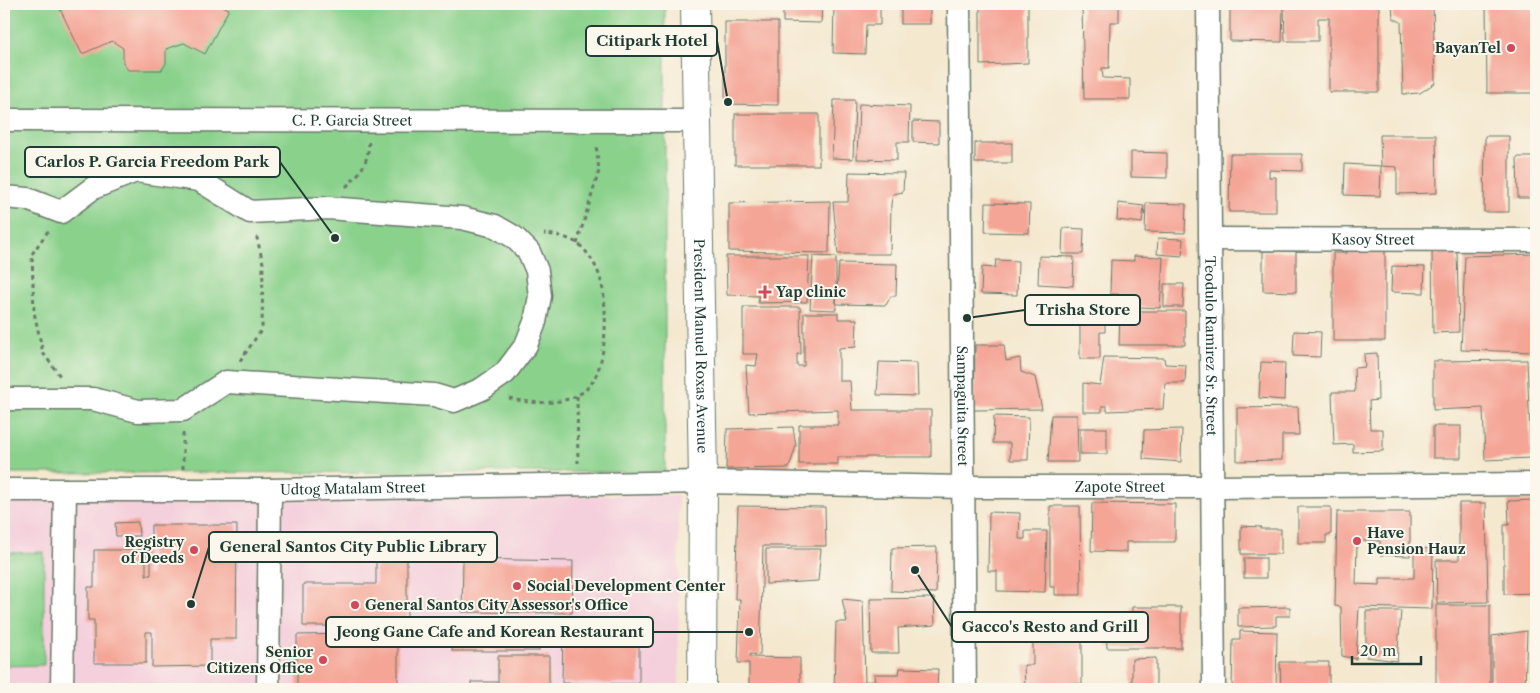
<svg xmlns="http://www.w3.org/2000/svg" width="1540" height="693" viewBox="0 0 1540 693" font-family="'Libre Caslon Text',serif">
	<style>
		.built { fill: #f4cfdc }
		.green { fill: #8ad18c; stroke: #548760 }
		.building { fill: #f4a596 }
		.lines { fill: none; stroke-linecap: round; stroke-linejoin: round }
		.street-casing { stroke: #6a796a; stroke-width: 25 }
		.secondary-casing { stroke: #6a796a; stroke-width: 30 }
		.path { stroke: #6a796a; stroke-width: 3; stroke-dasharray: 4 4; stroke-linecap: butt }
		.street { stroke: #fff; stroke-width: 22 }
		.secondary { stroke: #fff; stroke-width: 28 }
		.poi-dot { fill: #d1495b; stroke: #fbf7ec; stroke-width: 2 }
		.labels { text-anchor: middle; stroke-width: 4; stroke-linejoin: round; paint-order: stroke }
		.poi-label { font-size: 14px; font-weight: bold; fill: #1f3d34; stroke: #fbf7ec; text-anchor: start }
		.street-label { font-size: 14px; fill: #1f3d34; stroke: #fbf7ec }
		.leader { fill: none; stroke: #1f3d34; stroke-width: 2 }
		.callout-dot { fill: #1f3d34; stroke: #fbf7ec; stroke-width: 2 }
		.callout { fill: #fbf7ec; stroke: #1f3d34; stroke-width: 2 }
		.callout-label { font-size: 15px; text-anchor: middle; font-weight: bold; fill: #1f3d34 }
	</style>
	<rect width="100%" height="100%" fill="#fbf7ec"/>
	<filter id="ink" filterUnits="userSpaceOnUse"><feTurbulence type="fractalNoise" baseFrequency=".02" numOctaves="2"/><feDisplacementMap in="SourceGraphic" scale="10" xChannelSelector="R" yChannelSelector="G"/><feConvolveMatrix kernelMatrix="1 2 1 2 8 2 1 2 1" color-interpolation-filters="sRGB"/></filter>
	<filter id="wash" filterUnits="userSpaceOnUse"><feTurbulence type="fractalNoise" baseFrequency=".0096" numOctaves="4" result="noise"/><feDisplacementMap in="SourceGraphic" scale="20" xChannelSelector="R" yChannelSelector="G"/><feGaussianBlur stdDeviation="1.12" result="paint"/><feColorMatrix in="noise" values="0 0 0 0 0 0 0 0 0 0 0 0 0 0 0 0 0 1.4 0 .05"/><feComposite in="paint" operator="in"/></filter>
	<g filter="url(#wash)">
		<rect width="100%" height="100%" fill="#f4e8cf"/>
		<polygon class="built" points="678,495 679,689 4,689 4,500"/>
		<g class="green">
			<polygon points="4,4 665,4 665,472 4,473"/>
			<polygon points="44,552 44,665 4,666 4,553"/>
		</g>
		<g id="blocks">
			<g class="building">
				<polygon points="71,4 218,4 229,9 205,54 184,43 166,49 166,63 162,70 128,70 123,63 123,48 112,41 82,54 60,9"/>
				<polygon points="783,4 822,4 821,23 783,22"/>
				<polygon points="834,4 880,4 880,25 866,25 865,54 833,53"/>
				<rect x="901" y="4" width="29" height="20"/>
				<polygon points="980,4 1028,4 1028,63 980,65"/>
				<polygon points="1082,4 1119,4 1119,22 1110,22 1109,68 1102,68 1103,78 1130,79 1130,99 1084,99"/>
				<polygon points="1230,4 1283,4 1282,42 1230,41"/>
				<polygon points="1284,4 1379,4 1379,92 1329,92 1329,18 1318,18 1318,41 1285,41"/>
				<polygon points="1392,4 1433,4 1435,83 1420,93 1403,94 1401,22 1393,18"/>
				<polygon points="1486,4 1536,4 1536,93 1487,93"/>
				<polygon points="725,22 778,22 778,105 725,104"/>
				<polygon points="834,100 855,100 853,159 832,158"/>
				<polygon points="859,104 910,106 909,142 897,142 897,160 857,159"/>
				<rect x="735" y="114" width="84" height="51"/>
				<polygon points="913,121 939,122 939,143 913,142"/>
				<polygon points="1380,135 1436,135 1437,193 1397,194 1397,167 1381,166"/>
				<polygon points="1485,136 1509,136 1509,212 1484,212"/>
				<rect x="975" y="143" width="37" height="20"/>
				<polygon points="1131,152 1167,153 1167,178 1131,177"/>
				<polygon points="1230,154 1302,154 1302,171 1269,170 1269,177 1276,177 1276,212 1229,212"/>
				<polygon points="1517,157 1535,157 1535,198 1518,198"/>
				<polygon points="1345,164 1381,166 1380,196 1344,195"/>
				<polygon points="849,172 904,173 903,192 893,194 891,204 890,254 838,254 833,202 848,202"/>
				<polygon points="830,201 829,253 729,251 729,203"/>
				<polygon points="986,203 1030,204 1029,233 985,232"/>
				<polygon points="1118,203 1144,206 1142,223 1117,220"/>
				<polygon points="1146,203 1186,204 1185,233 1145,232"/>
				<polygon points="1063,228 1084,229 1083,254 1062,254"/>
				<polygon points="1158,238 1183,239 1182,256 1157,254"/>
				<polygon points="1347,248 1385,248 1385,341 1333,341 1333,253 1346,253"/>
				<polygon points="1263,251 1296,251 1296,292 1263,291"/>
				<polygon points="1432,251 1457,251 1459,332 1433,333"/>
				<polygon points="1536,254 1536,352 1461,350 1465,256"/>
				<polygon points="726,256 809,256 807,302 758,303 759,296 727,295"/>
				<polygon points="813,256 836,257 836,310 810,309"/>
				<polygon points="1039,256 1074,257 1073,286 1038,284"/>
				<polygon points="1134,256 1163,257 1160,308 1121,306 1121,294 1110,294 1111,260 1134,261"/>
				<polygon points="996,260 1018,261 1017,295 981,294 982,267 995,268"/>
				<polygon points="839,263 897,264 896,296 891,296 886,305 836,304"/>
				<polygon points="1392,266 1425,267 1424,293 1391,292"/>
				<polygon points="1164,284 1184,284 1183,307 1164,307"/>
				<polygon points="743,307 800,307 801,354 797,354 797,366 804,366 804,313 838,313 838,319 857,319 856,347 839,348 839,381 850,381 852,410 931,410 931,457 838,457 838,464 799,464 799,425 838,425 838,410 749,413 746,365 756,366 758,354 743,354"/>
				<polygon points="1080,307 1105,307 1105,332 1100,332 1100,359 1080,359"/>
				<polygon points="1120,311 1185,311 1185,345 1119,345"/>
				<polygon points="1294,331 1321,332 1320,357 1293,356"/>
				<polygon points="975,345 1004,345 1006,361 1020,358 1021,372 1035,377 1042,409 974,410"/>
				<polygon points="1377,353 1378,400 1369,401 1370,429 1383,429 1383,451 1353,452 1353,444 1334,445 1332,392 1355,392 1354,368 1365,367 1364,354"/>
				<polygon points="1104,357 1164,358 1165,364 1186,365 1185,383 1165,383 1163,409 1107,411 1107,406 1102,406 1102,412 1083,412 1083,383 1100,385"/>
				<polygon points="1527,360 1531,458 1485,460 1483,408 1433,410 1433,361"/>
				<polygon points="879,362 917,363 918,396 877,395"/>
				<polygon points="1261,362 1285,363 1284,400 1259,398"/>
				<polygon points="1534,365 1536,365 1536,414 1533,414"/>
				<polygon points="1298,407 1299,435 1282,435 1282,460 1237,461 1237,408"/>
				<polygon points="1051,415 1077,415 1078,462 1048,462"/>
				<polygon points="994,416 1029,417 1028,460 1010,460 1010,443 993,443"/>
				<rect x="1433" y="426" width="28" height="32"/>
				<polygon points="793,427 796,446 789,468 726,469 727,429"/>
				<rect x="1080" y="428" width="27" height="26"/>
				<polygon points="1182,429 1181,462 1143,459 1144,430"/>
				<polygon points="1536,500 1536,593 1504,594 1504,525 1509,525 1508,501"/>
				<polygon points="1092,503 1175,504 1175,542 1126,542 1126,552 1091,551"/>
				<polygon points="1459,503 1486,503 1488,602 1437,603 1436,560 1459,560"/>
				<polygon points="738,506 825,507 826,546 763,546 760,655 750,654 750,657 800,658 800,689 749,689 749,663 738,663 740,599 735,599"/>
				<polygon points="1050,506 1080,506 1081,595 1055,595 1055,587 1050,587"/>
				<polygon points="1298,507 1331,507 1331,535 1326,535 1326,543 1298,543"/>
				<polygon points="989,512 1020,513 1019,539 1025,539 1025,531 1047,531 1045,592 997,591 997,571 988,571"/>
				<polygon points="1337,512 1410,512 1410,556 1380,555 1380,541 1357,541 1356,584 1380,585 1380,578 1414,578 1414,548 1433,549 1432,609 1359,607 1356,659 1342,656 1341,607 1335,606"/>
				<polygon points="138,522 139,536 116,536 115,523"/>
				<polygon points="151,525 237,525 236,639 210,639 210,666 152,667 152,632 146,632 146,663 94,663 94,620 88,620 88,587 94,587 94,550 146,550 146,575 151,575"/>
				<polygon points="1241,526 1261,527 1260,529 1281,529 1281,554 1241,554"/>
				<polygon points="937,547 936,593 891,591 892,548"/>
				<polygon points="766,549 821,549 818,581 766,584"/>
				<polygon points="376,556 407,556 407,626 303,626 303,584 376,584"/>
				<rect x="1244" y="558" width="22" height="20"/>
				<polygon points="463,559 573,561 572,613 462,612"/>
				<polygon points="934,598 935,625 898,628 899,653 871,653 870,599"/>
				<polygon points="842,599 863,601 865,682 875,681 874,674 899,674 900,668 938,669 937,689 834,689 836,622 847,622"/>
				<rect x="1436" y="605" width="54" height="84"/>
				<polygon points="1132,607 1181,607 1181,648 1107,648 1106,624 1132,624"/>
				<polygon points="1290,607 1290,616 1276,616 1276,626 1238,627 1238,608"/>
				<polygon points="1366,611 1401,611 1397,661 1366,657"/>
				<polygon points="1082,619 1082,684 1069,684 1069,689 1025,689 1024,665 1033,665 1033,641 1016,641 1016,620"/>
				<polygon points="453,624 539,624 539,651 452,651"/>
				<polygon points="563,629 639,630 639,684 562,683"/>
				<polygon points="1240,631 1277,632 1276,689 1232,689 1233,639 1240,639"/>
				<polygon points="1527,631 1525,689 1492,689 1492,636"/>
				<polygon points="348,634 398,634 398,685 297,686 297,635"/>
				<polygon points="1534,646 1536,646 1536,689 1532,689"/>
				<polygon points="498,656 549,656 549,689 471,689 471,682 498,682"/>
				<polygon points="1156,658 1156,689 1132,689 1132,659"/>
				<polygon points="1280,662 1329,662 1329,689 1281,689"/>
				<polygon points="356,687 356,689 329,689 329,688"/>
				<rect x="358" y="687" width="58" height="2"/>
			</g>
		</g>
	</g>
	<g filter="url(#ink)">
		<use href="#blocks" fill-opacity="0" stroke="#6a796a" stroke-width="1"/>
		<g class="lines">
			<g class="street-casing">
				<g id="street">
					<path id="s1" d="M959,4l6,685"/>
					<path id="s2" d="M1208,4l6,685"/>
					<path id="s3" d="M4,120l694,1"/>
					<polyline points="4,197 27,199 61,212 93,188 136,171 199,180 250,212 328,208 462,218 495,226 514,237 529,252 537,271 540,296 535,322 526,345 505,373 482,389 454,401 434,395 226,382 183,410 138,411 93,399 4,399"/>
					<path id="s4" d="M1211,239l325,1"/>
					<path id="s5" d="M4,490h266l433,-8 261,5h248l324,-3"/>
					<polyline points="62,689 65,490"/>
					<polyline points="268,689 270,490"/>
				</g>
			</g>
			<g class="secondary-casing">
				<g id="secondary">
					<path id="s6" d="M695,4l8,478 -1,207"/>
				</g>
			</g>
			<g class="path">
				<path d="M346,187c15,-15 22,-23 23,-46"/>
				<polyline points="48,231 32,254 34,312 43,353 60,376"/>
				<polyline points="577,244 599,171 596,144"/>
				<polyline points="240,361 262,329 263,263 256,234"/>
				<polyline points="577,396 578,463"/>
				<path d="M509,398c25,7 68,9 84,-17 14,-23 15,-74 8,-100 -3,-13 -13,-30 -24,-38 -10,-6 -21,-8 -33,-9"/>
				<polyline points="183,433 183,469"/>
			</g>
			<use href="#street" class="street"/>
			<use href="#secondary" class="secondary"/>
		</g>
	</g>
	<g class="poi-dot">
		<circle cx="1511" cy="48" r="5"/>
		<path d="M762.5 284.5h5v5h5v5h-5v5h-5v-5h-5v-5h5z"/>
		<circle cx="1357" cy="541" r="5"/>
		<circle cx="194" cy="550" r="5"/>
		<circle cx="517" cy="586" r="5"/>
		<circle cx="355" cy="605" r="5"/>
		<circle cx="323" cy="660" r="5"/>
	</g>
	<g class="labels">
		<g class="poi-label">
			<text x="1501" y="53" text-anchor="end">BayanTel</text>
			<text x="776" y="297">Yap clinic</text>
			<text x="1367" y="538">Have<tspan x="1367" dy="16">Pension Hauz</tspan></text>
			<text x="184" y="547" text-anchor="end">Registry<tspan x="184" dy="16">of Deeds</tspan></text>
			<text x="527" y="591">Social Development Center</text>
			<text x="365" y="610">General Santos City Assessor's Office</text>
			<text x="313" y="657" text-anchor="end">Senior<tspan x="313" dy="16">Citizens Office</tspan></text>
		</g>
		<g class="street-label">
			<text dy="5" stroke="none"><textPath href="#s3" startOffset="348">C. P. Garcia Street</textPath></text>
			<text dy="5" stroke="none"><textPath href="#s4" startOffset="162">Kasoy Street</textPath></text>
			<text dy="5" stroke="none"><textPath href="#s6" startOffset="342">President Manuel Roxas Avenue</textPath></text>
			<text dy="5" stroke="none"><textPath href="#s2" startOffset="342">Teodulo Ramirez Sr. Street</textPath></text>
			<text dy="5" stroke="none"><textPath href="#s1" startOffset="402">Sampaguita Street</textPath></text>
			<text dy="5" stroke="none"><textPath href="#s5" startOffset="1116">Zapote Street</textPath></text>
			<text dy="5" stroke="none"><textPath href="#s5" startOffset="349">Udtog Matalam Street</textPath></text>
		</g>
	</g>
	<path class="leader" d="M728 102L717 41M335 238L280 162M967 318L1025 310M191 604L209 547M915 570L952 627M749 632L653 632"/>
	<g class="callout-dot">
		<circle cx="728" cy="102" r="5"/>
		<circle cx="335" cy="238" r="5"/>
		<circle cx="967" cy="318" r="5"/>
		<circle cx="191" cy="604" r="5"/>
		<circle cx="915" cy="570" r="5"/>
		<circle cx="749" cy="632" r="5"/>
	</g>
	<g class="callout">
		<rect x="586" y="26" width="131" height="30" rx="5"/>
		<rect x="25" y="147" width="255" height="30" rx="5"/>
		<rect x="1025" y="295" width="115" height="30" rx="5"/>
		<rect x="209" y="532" width="288" height="30" rx="5"/>
		<rect x="952" y="612" width="196" height="30" rx="5"/>
		<rect x="326" y="617" width="327" height="30" rx="5"/>
	</g>
	<g class="callout-label">
		<text x="652" y="46">Citipark Hotel</text>
		<text x="152" y="167">Carlos P. Garcia Freedom Park</text>
		<text x="1083" y="315">Trisha Store</text>
		<text x="353" y="552">General Santos City Public Library</text>
		<text x="1050" y="632">Gacco's Resto and Grill</text>
		<text x="490" y="637">Jeong Gane Cafe and Korean Restaurant</text>
	</g>
	<rect width="1540" height="693" fill="none" stroke="#fbf7ec" stroke-width="20"/>
	<path d="M1352 656v8h69v-8" fill="none" stroke="#1f3d34" stroke-width="2.5"/>
	<text x="1360" y="656" font-size="15" fill="#1f3d34" stroke="#fbf7ec" stroke-width="4" paint-order="stroke">20 m</text>
</svg>
